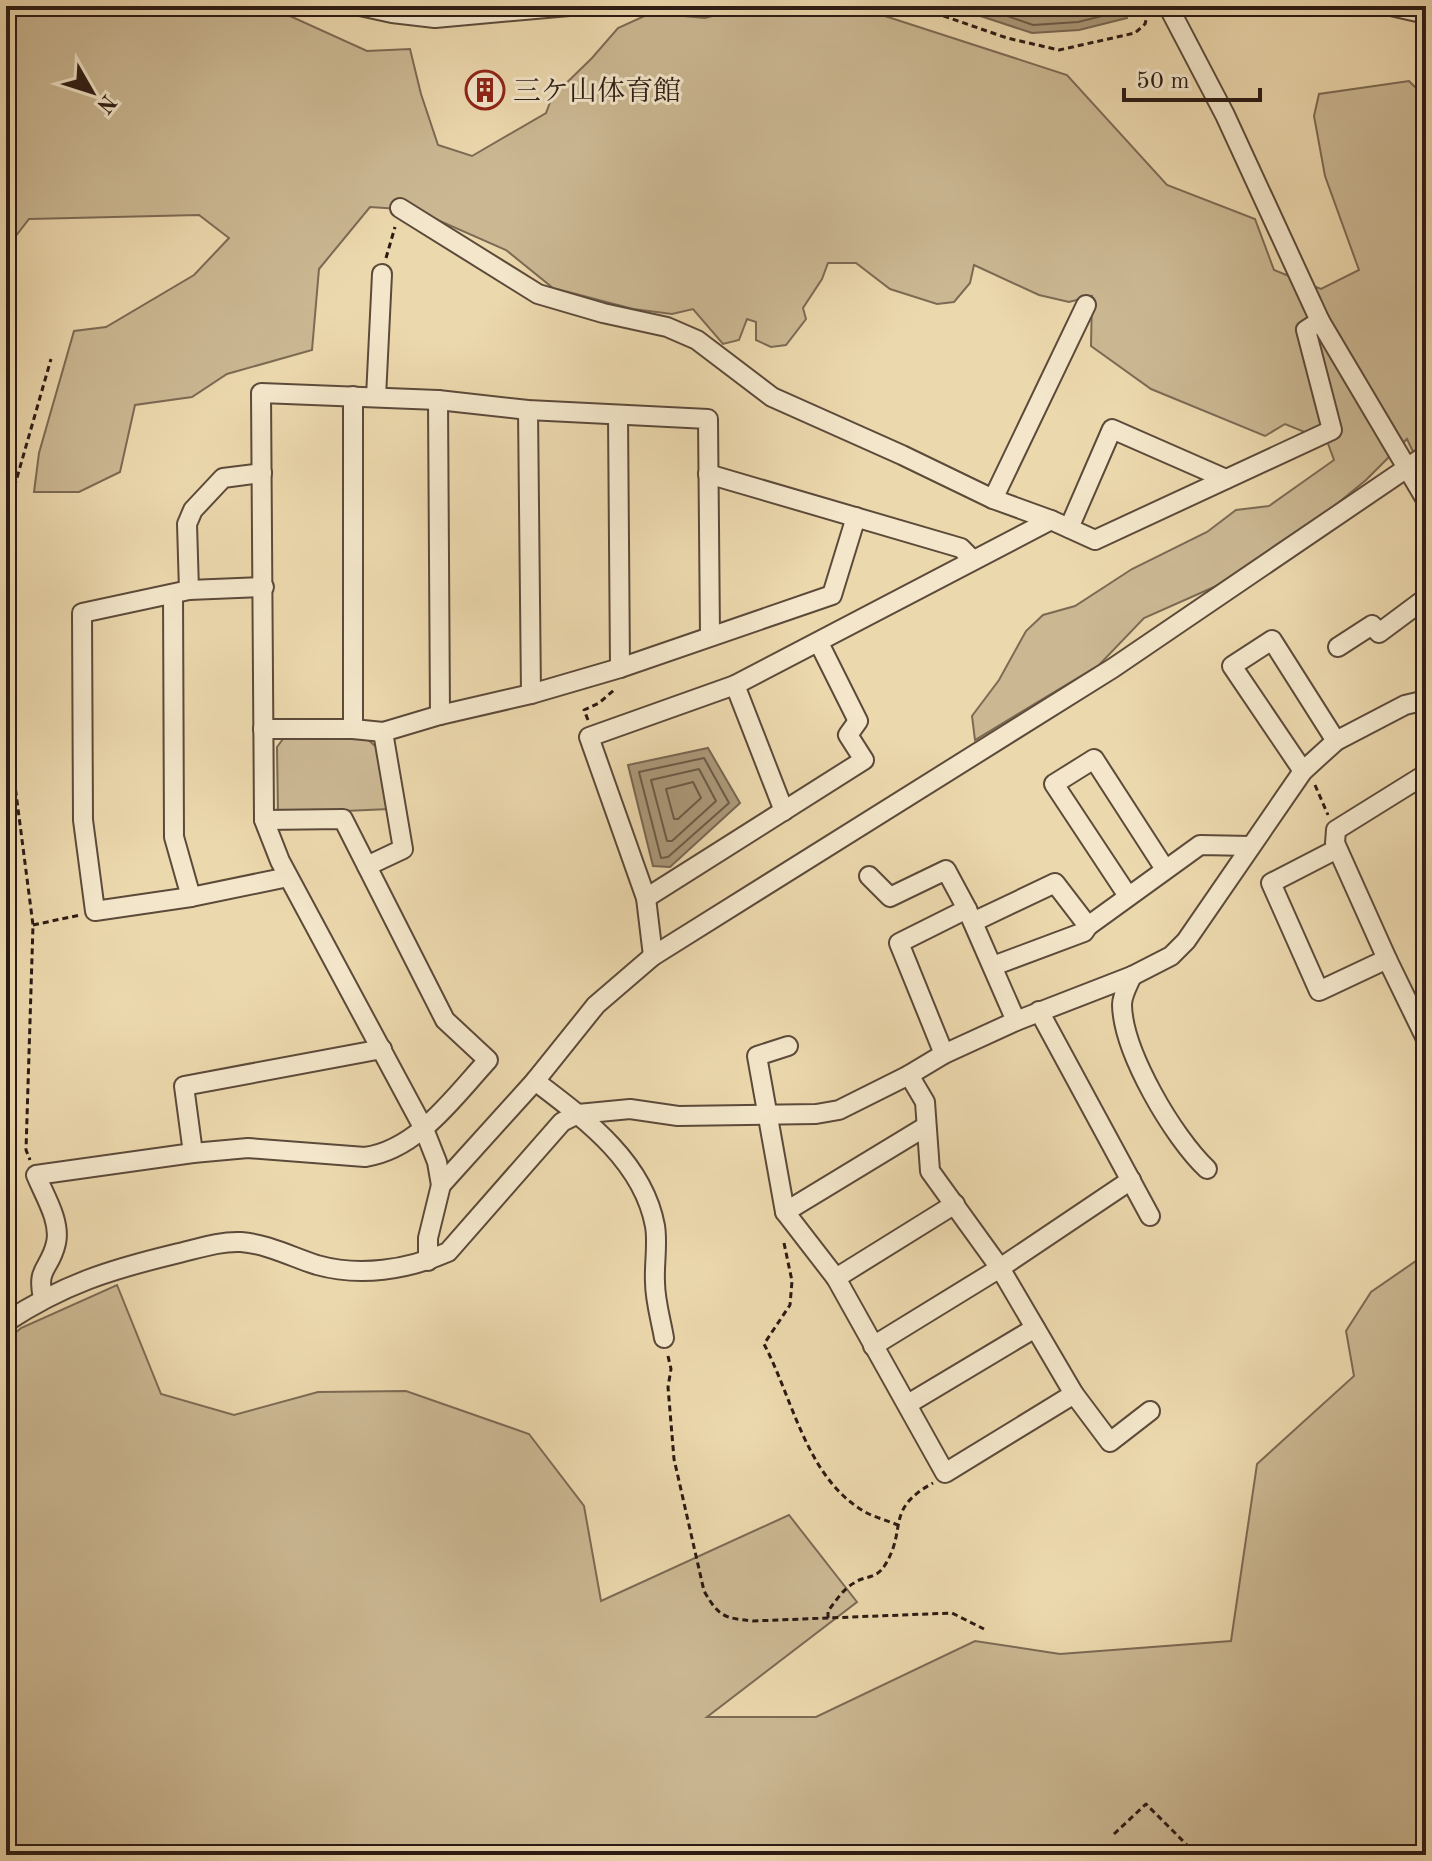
<svg xmlns="http://www.w3.org/2000/svg" width="1432" height="1861" viewBox="0 0 1432 1861" font-family="'Old Standard TT','Noto Serif JP',serif">
	<style>
		.green { fill: #cbb893; stroke: #7c6a54; stroke-width: 2 }
		.water { fill: #ab9879; stroke: #786651; stroke-width: 2 }
		.lines { fill: none; stroke-linecap: round; stroke-linejoin: round }
		.shore { stroke: #6c5a46; stroke-width: 2 }
		.minor-casing { stroke: #5c4a3a; stroke-width: 22 }
		.path { stroke: #2c1b14; stroke-width: 3; stroke-dasharray: 6 4; stroke-linecap: butt }
		.minor { stroke: #f3e6ca; stroke-width: 18 }
		.labels { text-anchor: middle; stroke-width: 6; stroke-linejoin: round; paint-order: stroke }
		.poi-label { font-size: 28px; fill: #2c1b14; stroke: #f3e6ca; text-anchor: start }
	</style>
	<rect width="100%" height="100%" fill="#ecd8ad"/>
	<filter id="stains"><feTurbulence type="fractalNoise" baseFrequency=".0025" numOctaves="4"/><feColorMatrix values="0 0 0 0 .2 0 0 0 0 .09 0 0 0 0 .02 0 0 0 .5 -.17"/></filter>
	<radialGradient id="worn" r=".72"><stop offset=".6" stop-color="#630" stop-opacity="0"/><stop offset="1" stop-color="#630" stop-opacity=".3"/></radialGradient>
	<g class="green">
		<polygon points="6,6 268,6 367,51 410,49 421,94 438,145 472,156 546,113 552,97 592,58 618,28 651,13 705,18 749,6 854,6 1067,75 1167,185 1255,219 1274,270 1321,289 1359,270 1325,176 1314,116 1319,94 1409,81 1426,98 1426,479 1407,439 1366,480 1304,531 1223,583 1144,618 1099,665 975,740 972,716 999,680 1026,631 1043,615 1075,606 1132,569 1207,532 1236,510 1269,506 1334,460 1327,441 1285,424 1265,436 1151,389 1091,346 1092,296 1069,302 1039,295 974,265 970,283 954,302 937,304 890,289 856,263 828,263 822,279 803,308 806,319 786,345 771,347 756,340 756,322 747,319 739,340 723,344 693,309 672,314 633,309 553,288 506,250 415,210 370,207 319,269 312,350 227,374 192,397 135,405 120,472 79,492 34,492 39,453 74,331 106,327 194,275 229,238 199,215 29,219 12,241 6,260"/>
		<polygon points="283,739 367,739 381,751 389,809 278,814 277,747"/>
		<polygon points="1426,1254 1426,1855 6,1855 6,1341 21,1328 117,1285 161,1394 234,1415 318,1392 406,1391 529,1434 584,1506 601,1601 789,1515 857,1602 707,1717 816,1717 975,1641 1060,1654 1231,1641 1257,1464 1354,1376 1346,1331 1371,1292"/>
	</g>
	<g class="water">
		<polygon points="950,6 1123,6 1127,18 1079,30 1032,33"/>
		<polygon points="708,748 740,803 670,867 653,866 628,765"/>
	</g>
	<g class="lines">
		<g class="shore">
			<polyline points="979,6 1033,25 1078,22 1114,13 1116,6"/>
			<polyline points="1010,6 1035,15 1076,12 1101,6"/>
			<polygon points="704,758 729,803 668,857 661,858 639,772"/>
			<polygon points="699,769 716,801 672,841 667,841 651,780"/>
			<polygon points="693,782 701,798 678,819 674,819 666,789"/>
		</g>
		<g class="minor-casing">
			<g id="minor">
				<polyline points="360,6 392,13 435,18 569,6"/>
				<polyline points="1168,6 1225,115 1320,321 1426,500"/>
				<polyline points="1391,6 1426,14"/>
				<polyline points="400,208 538,294 603,313 667,327 697,340 772,397 902,455 993,499 1051,520 1095,540 1332,430 1306,330 1320,321"/>
				<polyline points="376,397 382,274"/>
				<polyline points="438,400 440,715"/>
				<polyline points="528,410 531,694"/>
				<polyline points="618,415 620,668"/>
				<polyline points="708,474 961,548 973,560"/>
				<polyline points="993,499 1086,305"/>
				<polyline points="1069,528 1112,429 1226,479"/>
				<polyline points="264,587 189,590 82,613 83,820 95,911 191,897 288,877"/>
				<polyline points="189,590 187,524 193,510 223,478 262,473"/>
				<polyline points="173,594 174,837 191,897"/>
				<polyline points="1338,647 1372,625 1379,633 1426,598"/>
				<polyline points="735,685 784,811"/>
				<polyline points="263,729 353,729 383,732 440,715 531,694 620,668 832,595 856,517"/>
				<polyline points="353,729 353,396"/>
				<polyline points="1303,771 1232,666 1272,640 1336,741"/>
				<polyline points="1337,849 1271,883 1319,991 1387,959 1335,843 1336,830 1426,774"/>
				<polyline points="367,866 403,849 383,732"/>
				<polyline points="869,876 890,897 946,870 967,909 1016,1021"/>
				<polyline points="1128,896 1054,784 1094,759 1165,869"/>
				<polyline points="646,898 864,760 848,735 858,721 819,643"/>
				<polyline points="973,922 1055,883 1088,926"/>
				<polyline points="653,956 646,898 589,737 735,685 1051,520"/>
				<polyline points="1387,959 1426,1039"/>
				<polyline points="993,966 1084,932 1088,926 1200,845 1251,846"/>
				<path d="M1132,976c-4,9 -10,19 -10,29 1,47 51,132 85,164"/>
				<polyline points="1039,1011 1150,1216"/>
				<polyline points="788,1046 757,1056 785,1212 836,1278 945,1473 1074,1394 1000,1268 930,1171 925,1102 909,1075"/>
				<polyline points="944,1054 899,943 967,909"/>
				<path d="M535,1081c50,38 108,80 120,145 3,18 -1,38 0,56 0,19 6,38 9,56"/>
				<polyline points="193,1153 184,1086 382,1049"/>
				<polyline points="441,1185 437,1162 424,1129 280,861 264,820 261,393 438,400 528,410 708,419 710,635"/>
				<polyline points="785,1212 925,1127"/>
				<polyline points="428,1261 428,1238 441,1185 535,1081 596,1005 653,956 1113,668 1426,455"/>
				<polyline points="836,1278 955,1204"/>
				<path d="M43,1298c-7,-31 7,-28 13,-55 5,-22 -12,-48 -20,-68l157,-22 55,-5 117,9c53,-8 89,-60 123,-97l-43,-40 -102,-201 -79,1"/>
				<path d="M6,1322c58,-38 103,-52 169,-68 22,-5 44,-13 66,-12 26,2 51,15 76,23 43,12 90,5 131,-13l114,-130 16,-8 52,-5 48,7 138,-2 23,-4 70,-35 35,-21 72,-33 116,-45 39,-20 15,-15 117,-170 33,-30 69,-36 21,-5"/>
				<polyline points="873,1346 1000,1268 1131,1180"/>
				<polyline points="1074,1394 1110,1442 1150,1411"/>
				<polyline points="908,1404 1035,1328"/>
			</g>
		</g>
		<g class="path">
			<polyline points="915,6 1007,38 1059,50 1135,33 1145,24 1150,6"/>
			<polyline points="386,258 395,227"/>
			<polyline points="6,516 51,359"/>
			<polyline points="6,690 9,739 33,925 26,1150 30,1160"/>
			<polyline points="588,720 584,710 599,703 614,690"/>
			<polyline points="1315,785 1328,815"/>
			<polyline points="33,925 80,915"/>
			<path d="M784,1243l8,38 -2,24 -26,39c30,57 43,138 105,170 9,4 19,7 29,11"/>
			<path d="M668,1356l3,13 -3,18 6,72 30,132c15,26 20,27 49,30l199,-8 32,16"/>
			<path d="M828,1618v-7c8,-10 15,-22 26,-28 11,-8 22,-3 31,-18 23,-37 -1,-55 48,-82"/>
			<polyline points="1114,1834 1146,1804 1197,1855"/>
		</g>
		<use href="#minor" class="minor"/>
	</g>
	<defs>
		<g id="building-ring" transform="scale(2)"><circle r="9.5" fill="#f3e6ca" stroke="#8f2418" stroke-width="1.5"/><path d="M-4-6H4V6H1V3H-1V6H-4ZM-2.5-4.3h1.7v1.8h-1.7ZM.8-4.3h1.7v1.8H.8ZM-2.5-1h1.7V.8h-1.7ZM.8-1h1.7V.8H.8Z" fill="#8f2418"/></g>
	</defs>
	<g fill-rule="evenodd">
		<use href="#building-ring" x="485" y="90"/>
	</g>
	<g class="labels">
		<g class="poi-label">
			<text x="513" y="100">三ケ山体育館</text>
		</g>
	</g>
	<rect width="1432" height="1861" fill="none" stroke="#ecd8ad" stroke-width="32"/>
	<rect x="8" y="8" width="1416" height="1845" fill="none" stroke="#2c1b14" stroke-width="4"/>
	<rect x="16" y="16" width="1400" height="1829" fill="none" stroke="#2c1b14" stroke-width="2"/>
	<g transform="translate(92 92) rotate(129)" stroke="#f3e6ca" stroke-width="6" paint-order="stroke">
	<path d="M0-6L14 30L0 20L-14 30Z" fill="#2c1b14"/>
	<text y="-12" font-size="22" font-weight="bold" text-anchor="middle" fill="#2c1b14">N</text>
	</g>
	<path d="M1124 88v12h136v-12" fill="none" stroke="#2c1b14" stroke-width="4"/>
	<text x="1136" y="88" font-size="24" fill="#2c1b14" stroke="#f3e6ca" stroke-width="6" paint-order="stroke">50 m</text>
	<rect width="100%" height="100%" filter="url(#stains)"/>
	<rect width="100%" height="100%" fill="url(#worn)"/>
</svg>
